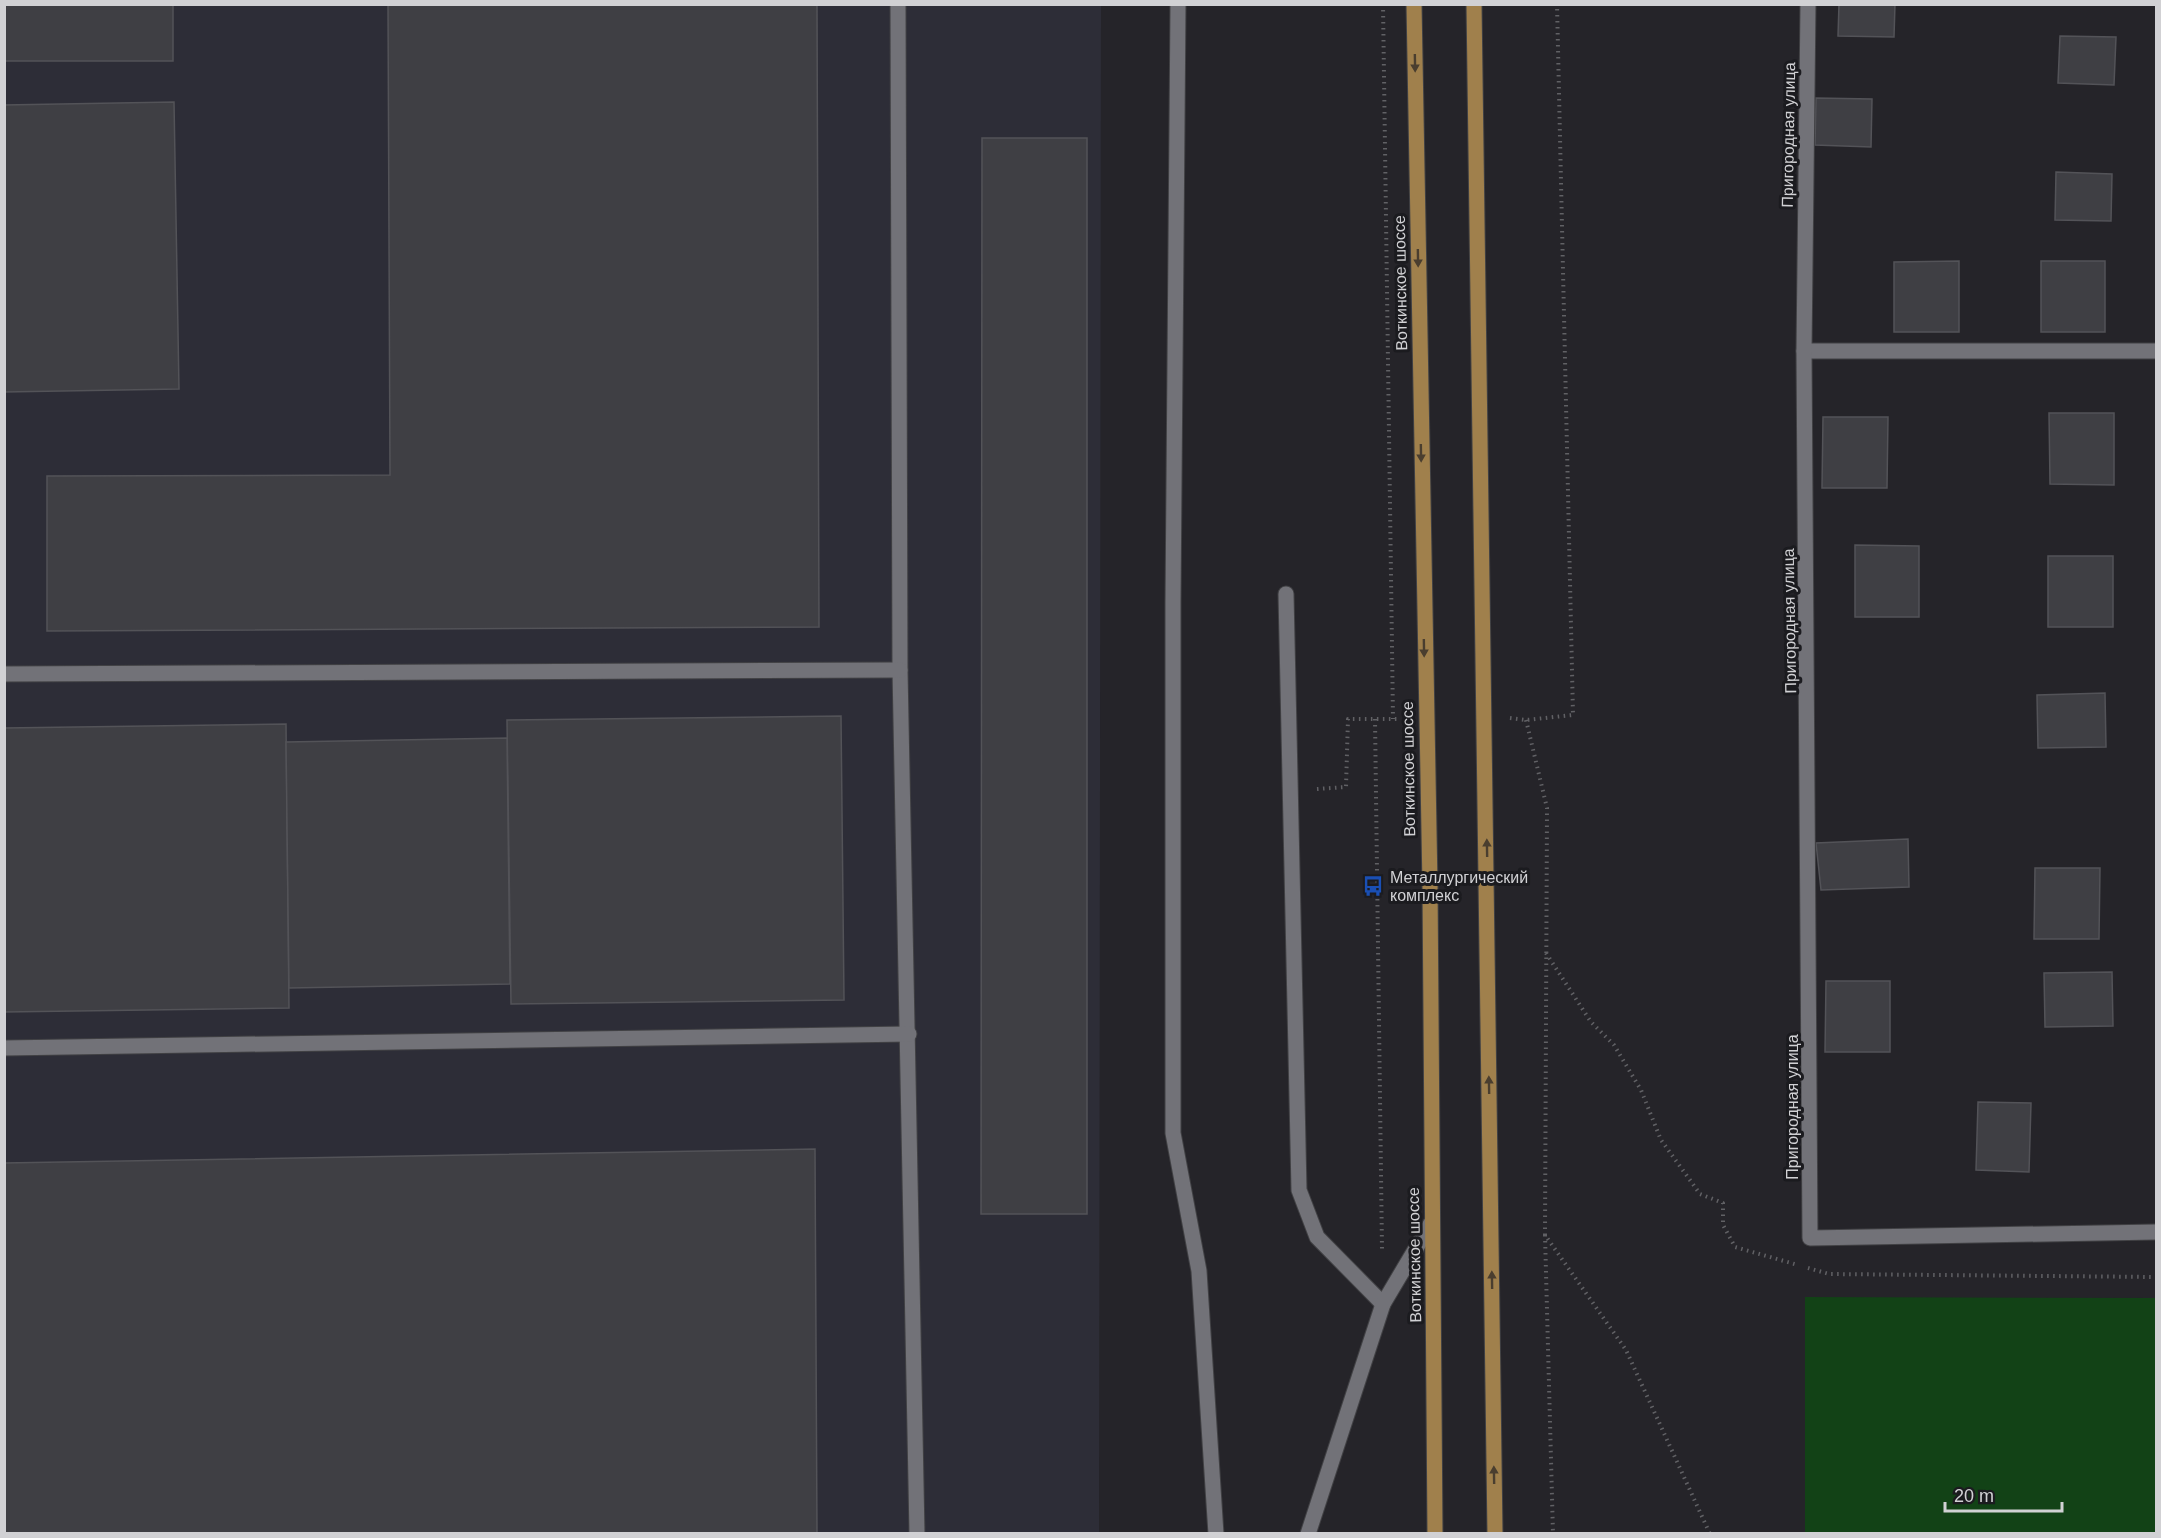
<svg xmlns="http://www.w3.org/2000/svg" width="2161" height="1538" viewBox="0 0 2161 1538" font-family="Arial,sans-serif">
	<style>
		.built { fill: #2d2d37 }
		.green { fill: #124216 }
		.building { fill: #3f3f44; stroke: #535358; stroke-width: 1.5 }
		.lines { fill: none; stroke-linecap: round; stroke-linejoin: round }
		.lane-casing { stroke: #414144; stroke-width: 17 }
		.street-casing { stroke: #414144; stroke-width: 17 }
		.primary-casing { stroke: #414144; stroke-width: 17 }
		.path { stroke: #616165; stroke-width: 4; stroke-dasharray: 1.5 4.5; stroke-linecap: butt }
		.lane { stroke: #727278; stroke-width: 15 }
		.street { stroke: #727278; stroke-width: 15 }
		.primary { stroke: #a0804c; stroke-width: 15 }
		.oneway { fill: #4a3e2f }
		.labels { text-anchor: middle; stroke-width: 6; stroke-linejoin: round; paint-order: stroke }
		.street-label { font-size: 16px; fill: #d1d1d4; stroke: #1b1b1f }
		.poi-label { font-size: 16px; fill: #d1d1d4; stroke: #1b1b1f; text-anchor: start }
	</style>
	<rect width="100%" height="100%" fill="#252429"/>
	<polygon class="built" points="5,5 1101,5 1099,1533 5,1534"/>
	<polygon class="green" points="1805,1297 2156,1298 2156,1533 1805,1533"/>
	<g class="building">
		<rect x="4" y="4" width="169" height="57"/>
		<polygon points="388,4 817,4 819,627 47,631 47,476 390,475"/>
		<polygon points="1839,4 1895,4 1894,37 1838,36"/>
		<polygon points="2060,36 2116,37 2114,85 2058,83"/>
		<polygon points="1816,98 1872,99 1871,147 1815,145"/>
		<polygon points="174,102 179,389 4,392 4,105"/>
		<polygon points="982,138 1087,138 1087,1214 981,1214"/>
		<polygon points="2056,172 2112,174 2111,221 2055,220"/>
		<polygon points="1959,261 1959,332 1894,332 1894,262"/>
		<rect x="2041" y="261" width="64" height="71"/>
		<polygon points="2049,413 2114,413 2114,485 2050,484"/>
		<polygon points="1823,417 1888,417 1887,488 1822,488"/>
		<polygon points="1855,545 1919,546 1919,617 1855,617"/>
		<rect x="2048" y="556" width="65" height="71"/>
		<polygon points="2105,693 2106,747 2038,748 2037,695"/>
		<polygon points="841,716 844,1000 511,1004 507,720"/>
		<polygon points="286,724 289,1008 4,1012 4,728"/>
		<polygon points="507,738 510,984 289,988 286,742"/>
		<polygon points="1908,839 1909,887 1821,890 1816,843"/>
		<polygon points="2035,868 2100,868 2099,939 2034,939"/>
		<polygon points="2112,972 2113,1026 2045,1027 2044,973"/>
		<polygon points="1826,981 1890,981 1890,1052 1825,1052"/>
		<polygon points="1978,1102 2031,1103 2029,1172 1976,1170"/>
		<polygon points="815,1149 817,1534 4,1534 4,1163"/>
	</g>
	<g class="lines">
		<g class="lane-casing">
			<g id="lane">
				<polyline points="898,4 900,670 917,1534"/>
				<polyline points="1178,4 1173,603 1173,1133 1199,1271 1216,1534"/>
				<polyline points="1804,351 2156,351"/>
				<polyline points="1286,594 1299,1190 1317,1237 1383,1304"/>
				<polyline points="4,674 900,670"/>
				<polyline points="4,1048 909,1034"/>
				<polyline points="1308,1534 1383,1304 1431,1223"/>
			</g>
		</g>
		<g class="street-casing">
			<polyline id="street" points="1808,4 1804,351 1810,1238 2156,1232"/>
		</g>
		<g class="primary-casing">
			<g id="primary">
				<polyline points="1414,4 1430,886 1435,1534"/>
				<polyline points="1474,4 1495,1534"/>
			</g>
		</g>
		<g class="path">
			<polyline points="1383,4 1393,719"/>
			<polyline points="1510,718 1526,720 1573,715 1557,4"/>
			<polyline points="1375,719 1382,1249"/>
			<polyline points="1526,720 1547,808 1545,1235 1626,1350 1710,1534"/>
			<polyline points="1317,789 1346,787 1348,719 1400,719"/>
			<polyline points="1546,953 1591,1022 1614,1045 1641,1090 1661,1140 1700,1194 1723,1203 1723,1225 1735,1247 1798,1265"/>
			<polyline points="1545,1235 1553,1534"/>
			<polyline points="1808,1268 1829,1274 2156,1277"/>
		</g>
		<use href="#lane" class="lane"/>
		<use href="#street" class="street"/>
		<use href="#primary" class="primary"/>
	</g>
	<defs><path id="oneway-solid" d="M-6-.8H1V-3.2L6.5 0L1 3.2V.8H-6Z" transform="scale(1.5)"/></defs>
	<g class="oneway">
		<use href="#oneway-solid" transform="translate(1415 63) rotate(89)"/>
		<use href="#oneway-solid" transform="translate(1418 258) rotate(89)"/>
		<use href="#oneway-solid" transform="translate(1421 453) rotate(89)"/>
		<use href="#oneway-solid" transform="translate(1424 648) rotate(89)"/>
		<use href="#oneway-solid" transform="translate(1487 848) rotate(-91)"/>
		<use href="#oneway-solid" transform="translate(1489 1085) rotate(-91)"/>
		<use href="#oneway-solid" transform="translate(1492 1280) rotate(-91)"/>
		<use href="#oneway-solid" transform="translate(1494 1475) rotate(-91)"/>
	</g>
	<defs>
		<g id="bus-bare" transform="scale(1.62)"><path d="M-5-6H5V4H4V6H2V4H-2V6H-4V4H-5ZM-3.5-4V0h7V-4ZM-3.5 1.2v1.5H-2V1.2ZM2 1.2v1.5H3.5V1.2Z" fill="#1a4fb4" stroke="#1b1b1f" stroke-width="2.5" paint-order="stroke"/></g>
	</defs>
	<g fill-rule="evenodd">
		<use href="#bus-bare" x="1373" y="886"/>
	</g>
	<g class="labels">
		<g class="street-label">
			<text transform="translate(1788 135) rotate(-89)" y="6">Пригородная улица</text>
			<text transform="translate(1400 283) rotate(-91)" y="6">Воткинское шоссе</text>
			<text transform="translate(1789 621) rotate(-91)" y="6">Пригородная улица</text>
			<text transform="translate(1408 769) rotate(-91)" y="6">Воткинское шоссе</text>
			<text transform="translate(1792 1107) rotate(-90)" y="6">Пригородная улица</text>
			<text transform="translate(1414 1255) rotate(-91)" y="6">Воткинское шоссе</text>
		</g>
		<g class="poi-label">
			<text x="1390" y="883">Металлургический<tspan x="1390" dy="18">комплекс</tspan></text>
		</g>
	</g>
	<rect width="2161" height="1538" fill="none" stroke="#d1d1d4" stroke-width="12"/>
	<path d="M1945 1502v9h117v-9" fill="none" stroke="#d1d1d4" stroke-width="3"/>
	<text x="1954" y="1502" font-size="18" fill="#d1d1d4" stroke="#1b1b1f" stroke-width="4.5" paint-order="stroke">20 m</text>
</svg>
